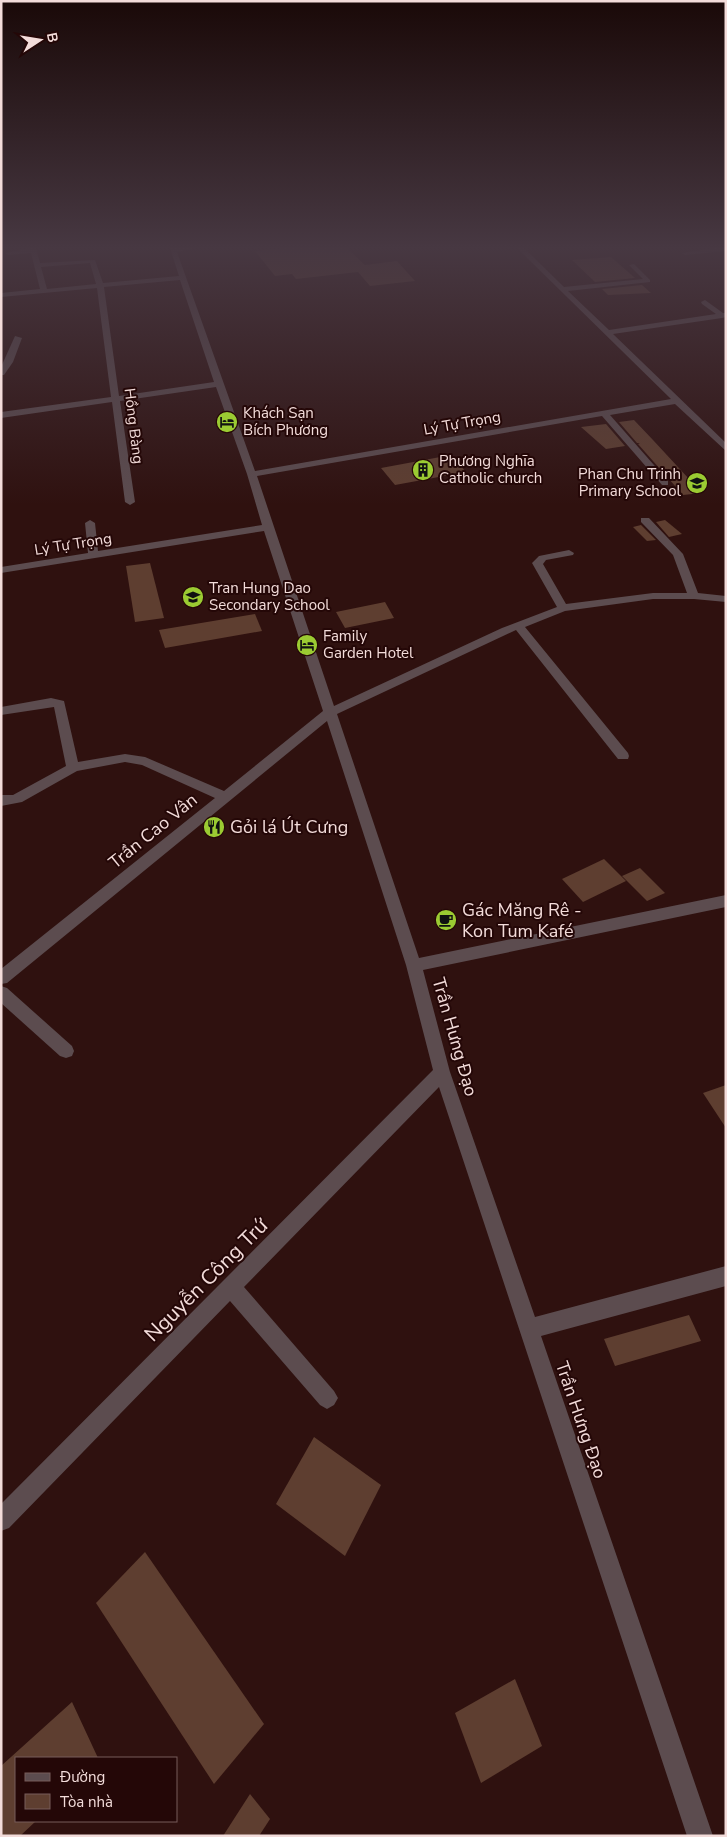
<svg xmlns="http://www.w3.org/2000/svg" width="727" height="1837" viewBox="0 0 727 1837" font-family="'Nunito Sans',sans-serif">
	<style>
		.building { fill: #5e3e30 }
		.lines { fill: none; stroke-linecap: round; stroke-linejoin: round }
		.minor { fill: #5c4c4f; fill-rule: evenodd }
		.labels { text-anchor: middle; stroke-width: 4; stroke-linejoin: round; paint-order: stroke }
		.far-poi-label { font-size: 15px; fill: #f3dcda; stroke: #240707; text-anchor: start }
		.far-street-label { font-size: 15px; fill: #f3dcda; stroke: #240707 }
		.poi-label { font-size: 18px; fill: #f3dcda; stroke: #240707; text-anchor: start }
		.street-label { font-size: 18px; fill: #f3dcda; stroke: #240707 }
		.near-street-label { font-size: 21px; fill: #f3dcda; stroke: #240707 }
	</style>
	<rect width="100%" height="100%" fill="#2f110f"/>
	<g class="building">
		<polygon points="284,248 347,248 365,265 397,261 415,281 370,286 358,272 296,279 292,274 275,276 255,251"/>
		<polygon points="611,257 635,278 595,282 572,260"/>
		<polygon points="642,285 651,293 608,295 602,289"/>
		<polygon points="634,420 653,440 702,493 683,495 638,444 640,443 637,443 619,422"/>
		<polygon points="606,424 625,446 606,449 581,427"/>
		<polygon points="451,455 466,472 395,485 381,468"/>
		<polygon points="665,520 682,534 669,537 656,522"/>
		<polygon points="641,525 656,540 647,541 633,527"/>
		<polygon points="150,563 164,618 135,622 126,566"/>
		<polygon points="385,602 394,618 345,628 336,612"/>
		<polygon points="255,614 262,631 165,648 159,630"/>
		<polygon points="604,859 626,881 583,902 562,879"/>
		<polygon points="640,868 665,893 647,901 622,876"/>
		<polygon points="726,1085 726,1128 703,1093"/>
		<polygon points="689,1315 701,1341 615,1366 604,1339"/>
		<polygon points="314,1437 381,1485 345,1556 276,1504"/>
		<polygon points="145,1552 264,1724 214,1784 96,1603"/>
		<polygon points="515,1679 542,1746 481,1783 455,1713"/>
		<polygon points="72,1702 98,1758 16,1758 16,1821 36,1821 20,1836 1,1836 1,1766"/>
		<polygon points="250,1794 270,1819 259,1836 223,1836"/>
	</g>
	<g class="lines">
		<g class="minor">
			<path d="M30,248h6l4,15 55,-3 8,23 76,-7 -9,-28h25l-18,4 78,219 416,-72 -154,-151h7l40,39 79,-8 -14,-14 5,-1 16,16v2l-82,9 41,39 107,-16 -14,-10 -1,-2 4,-2 18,13h3v4l-4,1 -109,16 113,109v8l-51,-47 -65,11 58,66v4h-6l-60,-69 -345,60 77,230 168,-78 55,-21 -25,-44 7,-7 30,-6 5,3 -1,2 -27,5 -3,4 23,40 87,-11h34l-14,-38 -32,-33v-4h8l34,36 15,39 28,3v6l-32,-3h-41l-88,12 -40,16 103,126 1,3 -1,3h-10l-102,-129 -179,84 82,244 307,-63v12l-303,63 27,102 85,245 191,-51v20l-185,50 172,500h-26l-248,-749 -195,200 90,104 4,7 -4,7 -7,4 -7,-4 -90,-104 -221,227 -8,3v-27l432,-434 -27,-105 -79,-244 -320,262 -6,1v-15l214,-171 -73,-33 -17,-3 -48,9 -55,31 -21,4v-11h12l53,-29 -12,-59 -53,8v-8l50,-9 13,3 14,61 47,-8 20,3 79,34 99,-80 -59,-180 -263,42v-6l87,-14 -3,-30 5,-3 5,3 3,28 164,-26 -15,-51 -31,-87 -96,14 15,101 -5,3 -5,-3 -13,-100 -111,16v-6l110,-15 -14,-109 -96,9v-4l39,-4 -9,-36 -23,2 -3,-2zM90,263l6,21 -49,5 -6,-22zM180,280l34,102 -95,14 -15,-109z"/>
			<polygon points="716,248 726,248 726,251 685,255 682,253"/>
			<polygon points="15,336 22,338 13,362 4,375 1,375 1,367"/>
			<polygon points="1,986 7,988 72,1046 74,1051 72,1056 66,1058 60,1056 1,1003"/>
		</g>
	</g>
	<linearGradient id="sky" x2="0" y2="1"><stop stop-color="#1a0908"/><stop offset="0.49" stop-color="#473842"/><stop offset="1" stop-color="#473842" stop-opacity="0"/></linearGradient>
	<rect width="727" height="505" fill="url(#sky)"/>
	<defs>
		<g id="hotel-disc" transform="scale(1.125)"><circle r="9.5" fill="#9bcb32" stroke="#240707"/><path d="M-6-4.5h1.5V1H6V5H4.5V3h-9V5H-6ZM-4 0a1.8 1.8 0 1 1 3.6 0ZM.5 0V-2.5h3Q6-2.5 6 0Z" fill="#111"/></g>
		<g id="building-disc" transform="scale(1.125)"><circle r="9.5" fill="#9bcb32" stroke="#240707"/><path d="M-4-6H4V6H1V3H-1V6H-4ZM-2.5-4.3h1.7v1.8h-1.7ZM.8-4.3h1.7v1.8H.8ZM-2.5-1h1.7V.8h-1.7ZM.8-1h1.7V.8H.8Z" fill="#111"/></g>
		<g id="school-disc" transform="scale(1.125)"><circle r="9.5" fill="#9bcb32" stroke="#240707"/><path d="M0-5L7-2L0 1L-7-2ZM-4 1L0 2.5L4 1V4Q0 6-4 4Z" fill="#111"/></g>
		<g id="restaurant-disc" transform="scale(1.125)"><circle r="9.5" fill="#9bcb32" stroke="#240707"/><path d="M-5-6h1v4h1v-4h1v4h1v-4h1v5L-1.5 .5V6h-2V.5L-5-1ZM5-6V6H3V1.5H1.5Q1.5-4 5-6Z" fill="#111"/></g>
		<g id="cafe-disc" transform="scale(1.125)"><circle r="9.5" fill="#9bcb32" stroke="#240707"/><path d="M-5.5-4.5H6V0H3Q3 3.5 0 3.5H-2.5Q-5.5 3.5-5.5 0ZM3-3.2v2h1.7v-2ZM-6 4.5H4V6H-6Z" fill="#111"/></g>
	</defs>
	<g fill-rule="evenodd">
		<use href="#hotel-disc" x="227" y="422"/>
		<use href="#building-disc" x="423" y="470"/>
		<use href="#school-disc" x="697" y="483"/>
		<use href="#school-disc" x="193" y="597"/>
		<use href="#hotel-disc" x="307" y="645"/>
		<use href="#restaurant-disc" x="214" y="827"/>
		<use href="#cafe-disc" x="446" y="920"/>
	</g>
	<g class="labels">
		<g class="far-poi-label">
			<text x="243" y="418">Khách Sạn<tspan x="243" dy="17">Bích Phương</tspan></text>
			<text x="439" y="466">Phương Nghĩa<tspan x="439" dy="17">Catholic church</tspan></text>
			<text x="681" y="479" text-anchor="end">Phan Chu Trinh<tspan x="681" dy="17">Primary School</tspan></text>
			<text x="209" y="593">Tran Hung Dao<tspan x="209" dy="17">Secondary School</tspan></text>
			<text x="323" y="641">Family<tspan x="323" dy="17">Garden Hotel</tspan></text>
		</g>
		<g class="far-street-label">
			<text transform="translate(462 423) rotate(-10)" y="5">Lý Tự Trọng</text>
			<text transform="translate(134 426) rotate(83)" y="5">Hồng Bàng</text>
			<text transform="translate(73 544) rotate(-9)" y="5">Lý Tự Trọng</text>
		</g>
		<g class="poi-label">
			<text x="230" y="833">Gỏi lá Út Cưng</text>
			<text x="462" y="916">Gác Măng Rê -<tspan x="462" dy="21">Kon Tum Kafé</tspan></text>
		</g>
		<g class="street-label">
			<text transform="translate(153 831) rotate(-39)" y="6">Trần Cao Vân</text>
			<text transform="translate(455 1037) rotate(74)" y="6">Trần Hưng Đạo</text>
			<text transform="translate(581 1420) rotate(71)" y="6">Trần Hưng Đạo</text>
		</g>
		<g class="near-street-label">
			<text transform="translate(206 1280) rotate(-45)" y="7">Nguyễn Công Trứ</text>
		</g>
	</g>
	<rect width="727" height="1837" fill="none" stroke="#f3dcda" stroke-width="5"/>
	<rect x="15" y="1757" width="162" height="65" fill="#240707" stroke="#775c5b"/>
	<rect x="25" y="1773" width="25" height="8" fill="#5c4c4f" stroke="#775c5b"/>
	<text x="60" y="1782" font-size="15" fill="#f3dcda">Đường</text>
	<rect x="25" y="1794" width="25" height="15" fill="#5e3e30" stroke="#775c5b"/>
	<text x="60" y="1807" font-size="15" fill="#f3dcda">Tòa nhà</text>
	<g transform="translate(40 40) rotate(78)" stroke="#240707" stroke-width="4" paint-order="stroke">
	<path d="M0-4L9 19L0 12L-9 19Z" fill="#f3dcda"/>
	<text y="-8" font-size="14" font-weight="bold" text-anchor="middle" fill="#f3dcda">B</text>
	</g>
</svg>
